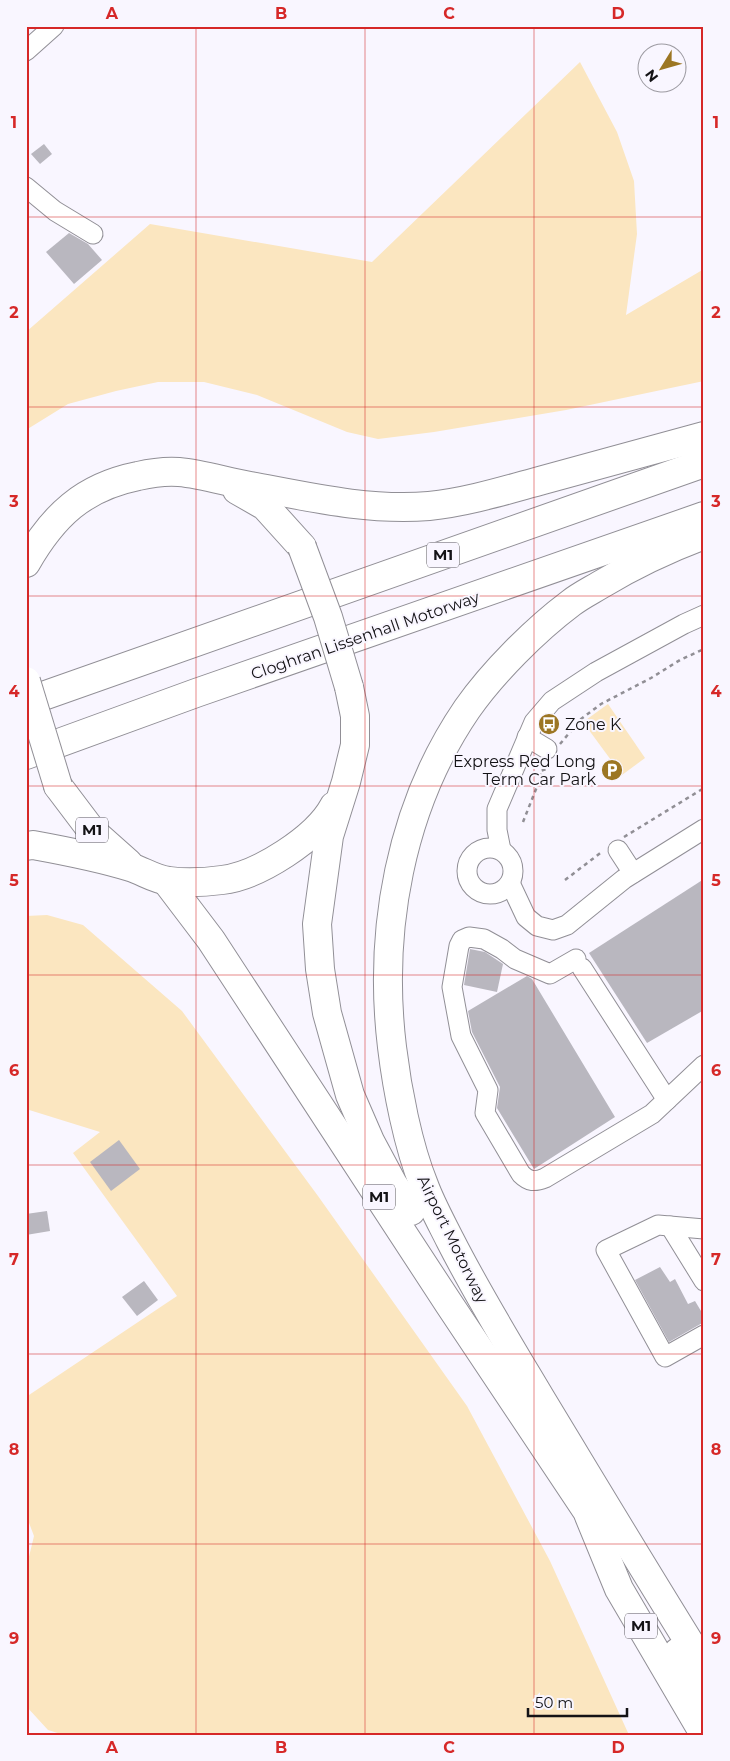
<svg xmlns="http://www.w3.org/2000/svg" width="730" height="1761" viewBox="0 0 730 1761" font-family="Montserrat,sans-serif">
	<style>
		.green { fill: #fbe6c0 }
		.building { fill: #b9b7bf }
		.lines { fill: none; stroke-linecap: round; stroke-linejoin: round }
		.minor-casing { stroke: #918f96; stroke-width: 21 }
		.highway-casing { stroke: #918f96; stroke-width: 30 }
		.path { stroke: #918f95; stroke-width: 2.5; stroke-dasharray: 4 4; stroke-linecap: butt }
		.minor { stroke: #fff; stroke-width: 19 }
		.highway { stroke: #fff; stroke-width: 28 }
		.highway-bridge-casing { stroke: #918f96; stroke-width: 30; stroke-linecap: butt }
		.highway-bridge { stroke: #fff; stroke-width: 28 }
		.grid { fill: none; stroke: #d62828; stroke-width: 1; stroke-opacity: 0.55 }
		.labels { text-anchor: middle; stroke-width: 4; stroke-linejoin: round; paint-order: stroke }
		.shield { fill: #f9f6ff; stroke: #59575c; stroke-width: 1 }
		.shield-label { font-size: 15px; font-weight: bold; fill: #141316 }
		.street-label { font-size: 16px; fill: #141316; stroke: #f9f6ff }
		.poi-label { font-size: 16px; fill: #141316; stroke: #f9f6ff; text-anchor: start }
		.neatline { fill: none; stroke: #d62828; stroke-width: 2 }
		.grid-label { font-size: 16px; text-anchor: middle; font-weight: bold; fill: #d62828 }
	</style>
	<rect width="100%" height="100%" fill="#f9f6ff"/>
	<g class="green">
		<polygon points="580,62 617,132 634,181 637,234 626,315 704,269 704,381 566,410 434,432 378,439 347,432 257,395 204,382 158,382 116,391 68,404 26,430 26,332 150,224 372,262"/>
		<polygon points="608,704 645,758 622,775 583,722"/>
		<polygon points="47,915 83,925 182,1011 318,1196 467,1406 550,1561 629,1735 64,1735 48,1730 26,1706 26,1569 34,1536 26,1515 26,1397 177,1296 73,1153 100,1132 26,1109 26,916"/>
	</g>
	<g class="building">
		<polygon points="44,144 52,154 40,164 31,154"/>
		<polygon points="69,233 88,244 102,260 74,284 46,252"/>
		<polygon points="704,879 704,1010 647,1043 589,953"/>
		<polygon points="470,949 485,952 503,964 497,992 464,985"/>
		<polygon points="527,976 532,979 615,1117 534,1169 497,1108 500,1087 472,1032 468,1011"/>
		<polygon points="119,1140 140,1169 111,1191 90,1162"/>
		<polygon points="47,1211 50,1231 26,1235 26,1214"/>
		<polygon points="660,1267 670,1282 675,1279 688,1304 695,1301 704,1316 704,1322 669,1342 635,1280"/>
		<polygon points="144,1281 158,1300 137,1316 122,1297"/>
	</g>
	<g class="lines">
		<g class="minor-casing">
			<g id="minor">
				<polyline points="26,51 54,26"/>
				<polyline points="26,187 55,211 93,234"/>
				<polyline points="527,737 547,749"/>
				<circle cx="490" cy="871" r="23"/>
				<polyline points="501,850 497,830 497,809 534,722 552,701 596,672 684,624 704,615"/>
				<polyline points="618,850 633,873"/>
				<polyline points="510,883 526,917 537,926 553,930 567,925 624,879 704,829"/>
				<path d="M576,959l-26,15 -35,-15 -13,-10 -18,-10 -15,-2 -7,3 -3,6 -7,41 9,49 27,54 -3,23 36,61c8,8 14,8 24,4l107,-64 52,-49"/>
				<polyline points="582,968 667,1100"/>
				<polyline points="670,1226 704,1281"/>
				<polyline points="704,1229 658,1225 606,1250 665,1357 704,1335"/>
			</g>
		</g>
		<g class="highway-casing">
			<g id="highway">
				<polyline points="237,490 265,506 302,547"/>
				<path d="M704,535c-37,14 -71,30 -104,50 -10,6 -20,11 -29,18 -36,27 -78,69 -104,106 -67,98 -89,222 -75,338 5,42 16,99 32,138 7,19 17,37 26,55 28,55 60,107 91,159 54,89 108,179 163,267"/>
				<path d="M26,563c27,-47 57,-76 112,-87 13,-3 28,-5 41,-4 23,2 48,10 71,14 59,11 119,25 179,20 39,-4 77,-16 114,-26 54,-15 107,-29 161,-44"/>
				<polyline points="349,687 355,716 355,745 346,782 329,836 317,924 320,969 327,1013 350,1095 370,1141 393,1184 411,1211"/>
				<polyline points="26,702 704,463"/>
				<polyline points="26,755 196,693 704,516"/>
				<polyline points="58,786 92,831 128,863"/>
				<path d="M26,846l7,-1c33,6 65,12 97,22 13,4 26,13 39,14 15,2 38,1 53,-1 36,-4 95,-42 112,-74"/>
				<polyline points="167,882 211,940 449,1304 601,1532"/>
				<polyline points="589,1516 619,1589 704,1734"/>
				<polyline points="678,1652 704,1693"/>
			</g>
		</g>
		<g class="path">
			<polyline points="560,744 581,719 601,704 651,678 680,660 704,649"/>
			<polyline points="523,822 540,779 540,771 547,769 549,764"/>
			<polyline points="624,837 704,788"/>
			<polyline points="565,880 603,851"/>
		</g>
		<use href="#minor" class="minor"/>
		<use href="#highway" class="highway"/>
		<g class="highway-bridge-casing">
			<g id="highway-bridge">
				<polyline points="302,547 328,617 349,687"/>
				<polyline points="26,681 58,786"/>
			</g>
		</g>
		<use href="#highway-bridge" class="highway-bridge"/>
	</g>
	<path class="grid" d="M196,26v1709M365,26v1709M534,26v1709M26,217h678M26,407h678M26,596h678M26,786h678M26,975h678M26,1165h678M26,1354h678M26,1544h678"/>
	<defs>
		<g id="bus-disc" transform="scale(1.125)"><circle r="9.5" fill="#9c7623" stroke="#f9f6ff"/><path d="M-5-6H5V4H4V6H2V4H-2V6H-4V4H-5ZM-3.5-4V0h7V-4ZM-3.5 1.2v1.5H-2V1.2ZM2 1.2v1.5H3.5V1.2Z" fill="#fff"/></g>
		<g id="parking-disc" transform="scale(1.125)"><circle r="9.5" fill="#9c7623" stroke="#f9f6ff"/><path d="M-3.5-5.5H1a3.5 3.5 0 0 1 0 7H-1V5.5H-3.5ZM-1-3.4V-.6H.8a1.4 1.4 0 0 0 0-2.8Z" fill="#fff"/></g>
	</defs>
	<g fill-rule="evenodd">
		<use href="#bus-disc" x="549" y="724"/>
		<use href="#parking-disc" x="612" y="770"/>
	</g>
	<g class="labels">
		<g class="shield">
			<rect x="427" y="542.5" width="32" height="25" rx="4"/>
			<rect x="76" y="817.5" width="32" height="25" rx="4"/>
			<rect x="363" y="1184.5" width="32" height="25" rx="4"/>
			<rect x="625" y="1613.5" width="32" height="25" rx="4"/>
		</g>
		<g class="shield-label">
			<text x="443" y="560">M1</text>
			<text x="92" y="835">M1</text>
			<text x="379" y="1202">M1</text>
			<text x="641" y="1631">M1</text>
		</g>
		<g class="street-label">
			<text transform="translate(365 635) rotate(-19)" y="6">Cloghran Lissenhall Motorway</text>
			<text transform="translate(453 1239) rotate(64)" y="6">Airport Motorway</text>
		</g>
		<g class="poi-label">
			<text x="565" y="730">Zone K</text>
			<text x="596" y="767" text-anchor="end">Express Red Long<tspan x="596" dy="18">Term Car Park</tspan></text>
		</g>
	</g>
	<rect width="730" height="1761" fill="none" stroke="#f9f6ff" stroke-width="55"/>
	<g transform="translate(662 68) rotate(233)"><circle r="24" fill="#f9f6ff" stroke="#9d9ba2"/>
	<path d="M0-4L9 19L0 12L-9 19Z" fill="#9c7623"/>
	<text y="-8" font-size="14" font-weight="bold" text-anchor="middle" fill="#141316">N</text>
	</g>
	<path d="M528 1708v8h99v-8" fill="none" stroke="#141316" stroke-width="2.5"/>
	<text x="535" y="1708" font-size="15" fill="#141316" stroke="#f9f6ff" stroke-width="4" paint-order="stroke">50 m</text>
	<rect x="28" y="28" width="674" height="1706" class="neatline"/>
	<g class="grid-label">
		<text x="112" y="19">A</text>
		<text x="281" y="19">B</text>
		<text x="449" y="19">C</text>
		<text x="618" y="19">D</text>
		<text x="14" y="128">1</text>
		<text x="716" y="128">1</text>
		<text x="14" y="318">2</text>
		<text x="716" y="318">2</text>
		<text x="14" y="507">3</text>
		<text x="716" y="507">3</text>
		<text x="14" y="697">4</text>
		<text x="716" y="697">4</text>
		<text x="14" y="886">5</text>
		<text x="716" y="886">5</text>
		<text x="14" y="1076">6</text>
		<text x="716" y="1076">6</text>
		<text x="14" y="1265">7</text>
		<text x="716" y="1265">7</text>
		<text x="14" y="1455">8</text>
		<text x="716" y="1455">8</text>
		<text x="14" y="1644">9</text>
		<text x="716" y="1644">9</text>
		<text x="112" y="1753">A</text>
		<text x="281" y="1753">B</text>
		<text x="449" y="1753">C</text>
		<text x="618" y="1753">D</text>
	</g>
</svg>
